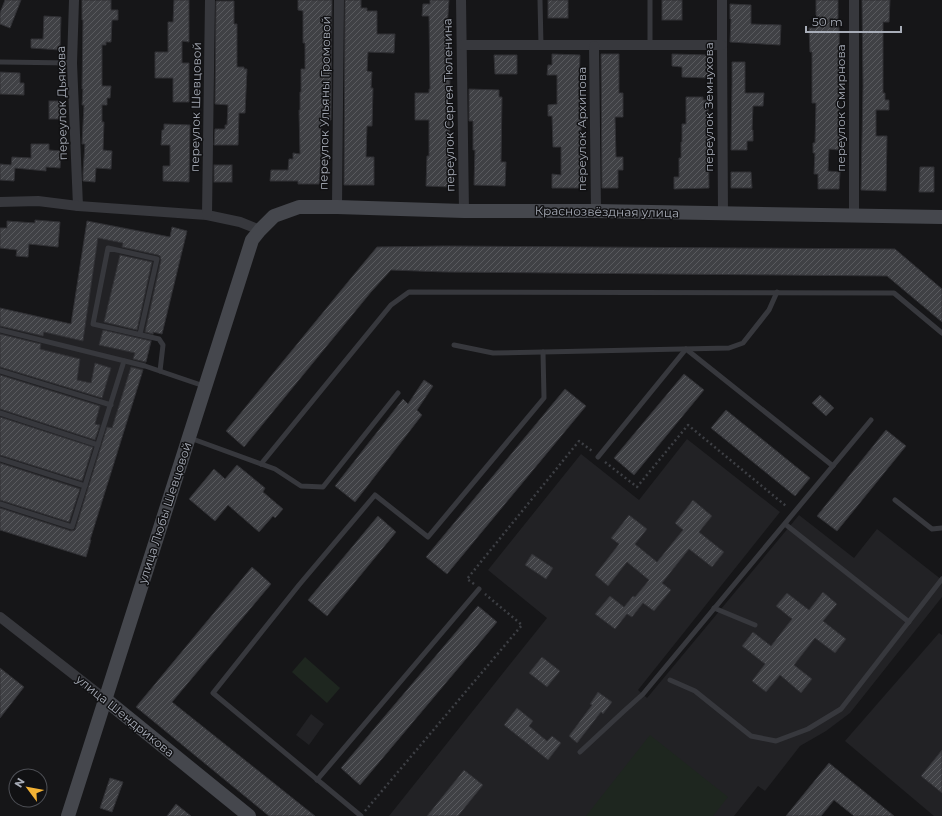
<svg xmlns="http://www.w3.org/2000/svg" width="942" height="816" viewBox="0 0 942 816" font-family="Montserrat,sans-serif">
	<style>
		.built { fill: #222225 }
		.green { fill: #1e261f }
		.building { fill: url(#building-hatch); stroke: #303034 }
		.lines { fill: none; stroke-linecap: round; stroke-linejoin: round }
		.path { stroke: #3d3f44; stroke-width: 2.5; stroke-dasharray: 2 3; stroke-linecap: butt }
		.lane { stroke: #37383d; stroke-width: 5 }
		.street { stroke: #37383d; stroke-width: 10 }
		.secondary { stroke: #45474d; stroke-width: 14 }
		.labels { text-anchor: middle; stroke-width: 3; stroke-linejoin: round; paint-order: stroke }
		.street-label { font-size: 12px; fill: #a8adb8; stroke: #111113 }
	</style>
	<defs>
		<pattern id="building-hatch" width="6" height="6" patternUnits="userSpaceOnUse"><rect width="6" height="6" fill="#404145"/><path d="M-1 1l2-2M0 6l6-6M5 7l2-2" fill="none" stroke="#595a5e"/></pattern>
	</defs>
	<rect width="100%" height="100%" fill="#161618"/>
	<g class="built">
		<polygon points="87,221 170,237 172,227 187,231 162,334 154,333 146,362 142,373 94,526 86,557 0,530 0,308 71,324"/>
		<polygon points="687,439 780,512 638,690 647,698 799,515 854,558 877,529 942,580 942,597 850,713 826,731 800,746 765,791 758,786 734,816 389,816 547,618 488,570 581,454 639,500"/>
		<polygon points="939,633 942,635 942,816 934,816 845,741"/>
		<polygon points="311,714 324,724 309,745 296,735"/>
	</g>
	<g class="green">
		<polygon points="305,657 340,688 327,703 292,672"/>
		<polygon points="650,735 728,797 713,816 586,816"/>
	</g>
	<g class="building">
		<polygon points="5,0 21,0 10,28 0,24 0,13"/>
		<polygon points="82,0 111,0 111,10 118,10 118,20 112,20 111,42 106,42 106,45 102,45 102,86 111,86 110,98 107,98 107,105 102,105 102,122 104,122 103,150 112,151 111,169 96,168 95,182 83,181 83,172 85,144 82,144 84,105 82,105 83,89 82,89 83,20 82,20"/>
		<polygon points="174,0 189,0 189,42 182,41 182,63 189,63 189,102 173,102 173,78 155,78 155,52 168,52 168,22 173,22"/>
		<polygon points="298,0 332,0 331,120 321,120 321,155 319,184 298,184 298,181 270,181 271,170 288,170 289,159 293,159 293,153 300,154 299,110 300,110 300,92 301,92 301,69 305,69 305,43 303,43 303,11 298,10"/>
		<polygon points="345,0 361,0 361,8 367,8 367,11 377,11 377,34 395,34 394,53 368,52 367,71 372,72 371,88 373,88 372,126 367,126 366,157 374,157 374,185 344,185"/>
		<polygon points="430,0 449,0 447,29 448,29 449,67 450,67 449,175 451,175 451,187 426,186 427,156 429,156 429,120 415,120 415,93 429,93 429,89 430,89 429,16 422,16 423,4 430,4"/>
		<rect x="548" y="0" width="20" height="18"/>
		<rect x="662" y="0" width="20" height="20"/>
		<polygon points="816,0 838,0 838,27 839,27 840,92 838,130 840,130 839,150 829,149 828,171 840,172 839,189 818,189 818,174 814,174 815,153 813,153 813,143 815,143 816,103 812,103 812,52 810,52 809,28 816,28"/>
		<polygon points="862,0 890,0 889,22 883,22 883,93 885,93 885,100 889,100 889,110 876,110 876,136 887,136 886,191 861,190 863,87"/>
		<polygon points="216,1 234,1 234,24 237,24 237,67 244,67 244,69 247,69 245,113 239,113 238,145 214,145 215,129 225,129 225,125 227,125 228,105 215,104"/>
		<polygon points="730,4 751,5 751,24 781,25 780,45 730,42 731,19 730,19"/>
		<polygon points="44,16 61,17 60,50 31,48 31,39 43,39"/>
		<polygon points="552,54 580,55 579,89 581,89 581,188 552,188 552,174 561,175 561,147 553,147 552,116 548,116 548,105 557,104 557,75 547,75 548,65 552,65"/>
		<polygon points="601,54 619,54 619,93 623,93 623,117 615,117 616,157 623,157 623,170 618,170 618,188 602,188"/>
		<polygon points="672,54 709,55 708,78 682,77 682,67 672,66"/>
		<polygon points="494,55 517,55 517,74 495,74"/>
		<polygon points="732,62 745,62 745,93 764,93 763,106 753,106 752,130 753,130 753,141 747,141 747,150 731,150 732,84"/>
		<polygon points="0,72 20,73 20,83 24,83 24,95 0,94"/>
		<polygon points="469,89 499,90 499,97 502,97 501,162 506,162 505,186 474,185 475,150 473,150 473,121 469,121"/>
		<polygon points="686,97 703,97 703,100 708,100 709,188 674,189 674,177 679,177 679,158 681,158 681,142 682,142 682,124 686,124"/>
		<rect x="49" y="101" width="12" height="18"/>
		<polygon points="164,124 190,125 189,182 163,181 163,166 170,166 170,145 161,145 162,130 164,130"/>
		<polygon points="31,144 49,144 49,150 61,151 60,168 46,167 46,171 15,168 14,181 0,180 0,164 11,165 12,157 31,158"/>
		<rect x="214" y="165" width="18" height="17"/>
		<polygon points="920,167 934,167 934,192 919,192"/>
		<polygon points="731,172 751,172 752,188 731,188"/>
		<polygon points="35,220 60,222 58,247 29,244 28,257 16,256 17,250 0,248 0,228 7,228 7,221 35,223"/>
		<polygon points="87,221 170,237 172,227 187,231 162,334 153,332 153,334 145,332 161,260 160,256 158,255 122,247 123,243 98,238 83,341 44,332 43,336 0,326 0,308 71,324"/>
		<polygon points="445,246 895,249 942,289 942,322 887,276 445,272 391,270 371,292 244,447 226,431 352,277 377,247"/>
		<polygon points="120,255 152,262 137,330 104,322"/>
		<polygon points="103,330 151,341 146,362 133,359 135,353 99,345"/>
		<polygon points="0,334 41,344 40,349 80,359 77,380 91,383 95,363 111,368 102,398 0,367"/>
		<polygon points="131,367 143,370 90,540 91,540 86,557 0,530 0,508 71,531 75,530 107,427 112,428"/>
		<polygon points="684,374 704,390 634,475 614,458"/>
		<polygon points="0,375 100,406 95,424 100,425 95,440 0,409"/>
		<polygon points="424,380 433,386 417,410 422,415 355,502 335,486 403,399 408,404"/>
		<polygon points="565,389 586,406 447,574 426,557"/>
		<polygon points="820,395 834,408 826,416 812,403"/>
		<polygon points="726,410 810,478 795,496 711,428"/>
		<polygon points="0,417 93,447 82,481 0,455"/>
		<polygon points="886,430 906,446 837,531 817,516"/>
		<polygon points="0,463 80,489 69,522 0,500"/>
		<polygon points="237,465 265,488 263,492 283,509 275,518 273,516 259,532 228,505 215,521 189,499 214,469 225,479"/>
		<polygon points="693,500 712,516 699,532 724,552 712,567 689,549 662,583 671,590 654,611 643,603 632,617 627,614 615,629 595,614 610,596 624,607 633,596 635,597 649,580 627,562 608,586 595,575 619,544 611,538 629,515 647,529 635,544 657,562 683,530 675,523"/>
		<polygon points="378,516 396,532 327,616 308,600"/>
		<polygon points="532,554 553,568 546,579 525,565"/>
		<polygon points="252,567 271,584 172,702 315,816 269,816 136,707"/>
		<polygon points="823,592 837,604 823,621 846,639 835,653 815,638 794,665 812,679 801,693 780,675 766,692 752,681 765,664 742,646 753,632 771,646 792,619 776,606 787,593 809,610"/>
		<polygon points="478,606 497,622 360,785 341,768"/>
		<polygon points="542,657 560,671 547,687 529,673"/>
		<polygon points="0,668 24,687 0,718"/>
		<polygon points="598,692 612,702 603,714 601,712 577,743 569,736 592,705 590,704"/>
		<polygon points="517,708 533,721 529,726 547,741 552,736 561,743 548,760 504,725"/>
		<polygon points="942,750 942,793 921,776"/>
		<polygon points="829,763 861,789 894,816 854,816 834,800 821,816 786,816"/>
		<polygon points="464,770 483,785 458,816 427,816"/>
		<polygon points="110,778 123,782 112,812 100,808"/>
		<polygon points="176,804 191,816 167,816"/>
	</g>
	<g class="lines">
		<g class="path">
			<polyline points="605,462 637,487 688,425 786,506"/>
			<polyline points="474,584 467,579 579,441 592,451"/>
			<polyline points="365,811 522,625 485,594"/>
		</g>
		<g class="lane">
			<polyline points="540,0 541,45"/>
			<polyline points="650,46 650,0"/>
			<polyline points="0,62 72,63"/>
			<polyline points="0,330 145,366 204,386"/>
			<polyline points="140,334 157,259 108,248 93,324 159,339 163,345 160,371"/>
			<polyline points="454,345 493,353 729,348 743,343 769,310 777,292"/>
			<polyline points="0,371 111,405"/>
			<polyline points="0,413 98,445"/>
			<polyline points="190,438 275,469 301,486 323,487 398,393"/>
			<polyline points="598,457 686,349 833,466"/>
			<polyline points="0,459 85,486"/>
			<polyline points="261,464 391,305 409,292 894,293 942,333"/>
			<polyline points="895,500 932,529 942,528"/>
			<polyline points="0,504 72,527 124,361"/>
			<polyline points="785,524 909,622"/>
			<polyline points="714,608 755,625"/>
			<polyline points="670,680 695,691 751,736 776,741 808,729 841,709 942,579"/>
			<polyline points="580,752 623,712 643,694 871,420"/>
			<polyline points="317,780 479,589"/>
			<polyline points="361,816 213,693 299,585 375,495 428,537 544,398 543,352"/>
		</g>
		<g class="street">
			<polyline points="74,0 72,63 78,206"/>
			<polyline points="461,0 464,211"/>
			<polyline points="722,0 722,45 723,214"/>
			<polyline points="854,0 854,215"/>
			<polyline points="462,45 722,45"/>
			<polyline points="594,46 596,211"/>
			<polyline points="0,202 38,201 78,206 207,215 240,222 260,230"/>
			<polyline points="337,207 339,0"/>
			<polyline points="207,215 210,0"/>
			<polyline points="0,617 105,699"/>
		</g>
		<g class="secondary">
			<polyline points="105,699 249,816"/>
			<polyline points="68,816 252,240 260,230 274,216 299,207 337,207 464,211 596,211 942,217"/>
		</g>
	</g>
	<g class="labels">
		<g class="street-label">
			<text transform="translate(62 103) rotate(-91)" y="4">переулок Дьякова</text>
			<text transform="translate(325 103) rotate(-89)" y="4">переулок Ульяны Громовой</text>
			<text transform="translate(449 105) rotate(-91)" y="4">переулок Сергея Тюленина</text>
			<text transform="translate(196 107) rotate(-89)" y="4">переулок Шевцовой</text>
			<text transform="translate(709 107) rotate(-90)" y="4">переулок Земнухова</text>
			<text transform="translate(841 108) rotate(-90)" y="4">переулок Смирнова</text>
			<text transform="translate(582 129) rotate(-90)" y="4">переулок Архипова</text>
			<text transform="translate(607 212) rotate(1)" y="4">Краснозвёздная улица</text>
			<text transform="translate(165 513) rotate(-72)" y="4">улица Любы Шевцовой</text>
			<text transform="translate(125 716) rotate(39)" y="4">улица Шендрикова</text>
		</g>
	</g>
	<g transform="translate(28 788) rotate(302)"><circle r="19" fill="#111113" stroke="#4d4f55"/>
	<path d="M0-3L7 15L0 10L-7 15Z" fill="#f2b134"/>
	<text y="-6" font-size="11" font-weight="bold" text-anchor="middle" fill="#a8adb8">N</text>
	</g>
	<path d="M806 26v6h95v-6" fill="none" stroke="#a8adb8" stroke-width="2"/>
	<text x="812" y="26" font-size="12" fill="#a8adb8" stroke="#111113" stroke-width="3" paint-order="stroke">50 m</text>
</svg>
